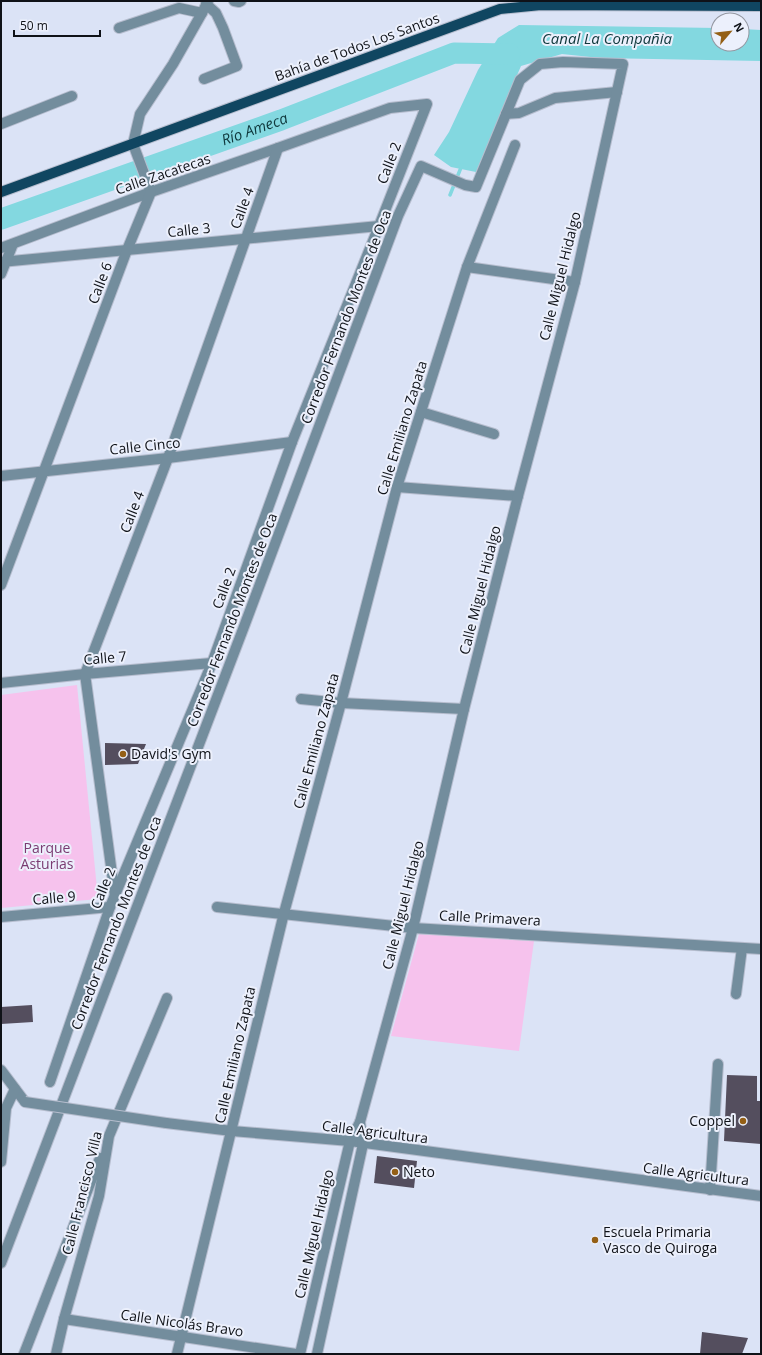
<svg xmlns="http://www.w3.org/2000/svg" width="762" height="1355" viewBox="0 0 762 1355" font-family="'Open Sans',sans-serif">
	<style>
		.green { fill: #f6c2ed }
		.water { fill: #83d8e0 }
		.lines { fill: none; stroke-linecap: round; stroke-linejoin: round }
		.stream { stroke: #83d8e0; stroke-width: 3.5 }
		.river { stroke: #83d8e0; stroke-width: 21 }
		.building { fill: #544e5e }
		.minor-casing { stroke: #b6bdce; stroke-width: 12 }
		.major-casing { stroke: #b6bdce; stroke-width: 12 }
		.minor { stroke: #738d9d; stroke-width: 10 }
		.major { stroke: #104661; stroke-width: 10 }
		.minor-bridge-casing { stroke: #b6bdce; stroke-width: 12; stroke-linecap: butt }
		.minor-bridge { stroke: #738d9d; stroke-width: 10 }
		.poi-dot { fill: #945f15; stroke: #ecf0fc; stroke-width: 1.5 }
		.labels { text-anchor: middle; stroke-width: 4; stroke-linejoin: round; paint-order: stroke }
		.street-label { font-size: 14px; fill: #0f1218; stroke: #ecf0fc }
		.poi-label { font-size: 14px; fill: #0f1218; stroke: #ecf0fc; text-anchor: start }
		.park-label { font-size: 14px; fill: #7a3b72; stroke: #ecf0fc }
		.water-label { font-size: 15px; font-style: italic; fill: #0f383c; stroke: #ecf0fc }
	</style>
	<rect width="100%" height="100%" fill="#dbe3f6"/>
	<g class="green">
		<polygon points="77,685 98,899 1,908 1,695"/>
		<polygon points="419,934 534,941 519,1051 391,1036"/>
	</g>
	<polygon class="water" points="519,25 718,28 718,44 742,44 742,29 761,30 761,61 600,58 562,54 521,66 476,172 451,167 434,155 449,132 478,70 498,38"/>
	<g class="lines">
		<polyline class="stream" points="450,195 462,165"/>
		<path class="river" id="s1" d="M1,219l280,-99 173,-67 56,1"/>
	</g>
	<g class="building">
		<polygon points="105,743 146,744 138,764 105,765"/>
		<polygon points="32,1005 33,1022 1,1024 1,1007"/>
		<polygon points="727,1075 757,1076 757,1101 761,1101 761,1144 724,1141"/>
		<polygon points="377,1156 417,1161 414,1188 374,1183"/>
		<polygon points="702,1332 748,1338 742,1354 700,1354"/>
	</g>
	<g class="lines">
		<g class="minor-casing">
			<g id="minor">
				<polyline points="234,1 239,2 241,1"/>
				<polyline points="119,28 179,8 202,13"/>
				<polyline points="204,79 237,66 223,28 216,13 206,4"/>
				<polyline points="506,114 519,113 555,98 617,92"/>
				<polyline points="1,124 72,96"/>
				<polyline points="1,248 151,192 278,148 390,108 427,104 379,226 292,442 212,663 110,907 50,1082"/>
				<polyline points="1,262 379,226"/>
				<polyline points="467,267 575,282"/>
				<polyline points="1,274 13,244"/>
				<polyline points="421,412 494,434"/>
				<polyline points="1,476 168,458 292,442"/>
				<polyline points="397,487 518,496"/>
				<polyline points="1,585 127,250 151,192 133,144 140,114 173,64 202,13 208,1"/>
				<polyline points="1,683 85,674 212,663"/>
				<polyline points="301,699 341,703 464,709"/>
				<polyline points="115,896 85,674 168,458 278,148"/>
				<polyline points="217,907 413,928 761,949"/>
				<polyline points="1,917 110,907"/>
				<polyline points="736,994 742,948"/>
				<polyline points="1,1070 25,1102"/>
				<polyline points="166,1123 232,1131 350,1141 761,1196"/>
				<polyline points="1,1162 6,1108 15,1089"/>
				<polyline points="710,1190 718,1064"/>
				<polyline points="1,1263 245,624 398,216 421,166 465,185 476,187 520,80 540,64 563,62 623,64 575,282 518,496 464,709 413,928 360,1122 350,1141 300,1354"/>
				<polyline points="64,1319 296,1354"/>
				<polyline points="24,1354 100,1158"/>
				<polyline points="56,1354 64,1319 99,1196 109,1136 167,998"/>
				<polyline points="177,1354 284,913 341,703 397,487 467,267 515,145"/>
				<polyline points="317,1354 363,1144 360,1122"/>
			</g>
		</g>
		<g class="major-casing">
			<polyline id="major" points="1,192 500,9 541,5 761,6"/>
		</g>
		<use href="#minor" class="minor"/>
		<use href="#major" class="major"/>
		<g class="minor-bridge-casing">
			<polyline id="minor-bridge" points="25,1102 166,1123"/>
		</g>
		<use href="#minor-bridge" class="minor-bridge"/>
	</g>
	<g class="poi-dot">
		<circle cx="123" cy="754" r="4"/>
		<circle cx="743" cy="1121" r="4"/>
		<circle cx="395" cy="1172" r="4"/>
		<circle cx="595" cy="1240" r="4"/>
	</g>
	<g class="labels">
		<g class="street-label">
			<text transform="translate(357 47) rotate(-20)" y="5">Bahía de Todos Los Santos</text>
			<text transform="translate(389 163) rotate(-69)" y="5">Calle 2</text>
			<text transform="translate(163 174) rotate(-19)" y="5">Calle Zacatecas</text>
			<text transform="translate(242 208) rotate(-70)" y="5">Calle 4</text>
			<text transform="translate(189 230) rotate(-6)" y="5">Calle 3</text>
			<text transform="translate(560 276) rotate(-76)" y="5">Calle Miguel Hidalgo</text>
			<text transform="translate(100 283) rotate(-69)" y="5">Calle 6</text>
			<text transform="translate(346 317) rotate(-69)" y="5">Corredor Fernando Montes de Oca</text>
			<text transform="translate(402 428) rotate(-73)" y="5">Calle Emiliano Zapata</text>
			<text transform="translate(145 446) rotate(-6)" y="5">Calle Cinco</text>
			<text transform="translate(132 512) rotate(-69)" y="5">Calle 4</text>
			<text transform="translate(224 588) rotate(-70)" y="5">Calle 2</text>
			<text transform="translate(480 590) rotate(-76)" y="5">Calle Miguel Hidalgo</text>
			<text transform="translate(232 620) rotate(-69)" y="5">Corredor Fernando Montes de Oca</text>
			<text transform="translate(105 658) rotate(-5)" y="5">Calle 7</text>
			<text transform="translate(316 741) rotate(-75)" y="5">Calle Emiliano Zapata</text>
			<text transform="translate(103 888) rotate(-68)" y="5">Calle 2</text>
			<text transform="translate(54 898) rotate(-5)" y="5">Calle 9</text>
			<text transform="translate(403 905) rotate(-76)" y="5">Calle Miguel Hidalgo</text>
			<text transform="translate(490 918) rotate(3)" y="5">Calle Primavera</text>
			<text transform="translate(116 923) rotate(-69)" y="5">Corredor Fernando Montes de Oca</text>
			<text transform="translate(235 1055) rotate(-77)" y="5">Calle Emiliano Zapata</text>
			<text transform="translate(375 1132) rotate(7)" y="5">Calle Agricultura</text>
			<text transform="translate(696 1174) rotate(7)" y="5">Calle Agricultura</text>
			<text transform="translate(82 1193) rotate(-76)" y="5">Calle Francisco Villa</text>
			<text transform="translate(314 1234) rotate(-77)" y="5">Calle Miguel Hidalgo</text>
			<text transform="translate(182 1323) rotate(8)" y="5">Calle Nicolás Bravo</text>
		</g>
		<g class="poi-label">
			<text x="131" y="759">David's Gym</text>
			<text x="735" y="1126" text-anchor="end">Coppel</text>
			<text x="403" y="1177">Neto</text>
			<text x="603" y="1237">Escuela Primaria<tspan x="603" dy="16">Vasco de Quiroga</tspan></text>
		</g>
		<g class="park-label">
			<text x="47" y="853">Parque<tspan x="47" dy="16">Asturias</tspan></text>
		</g>
		<g class="water-label">
			<text x="607" y="44">Canal La Compañia</text>
			<text dy="5" stroke="none"><textPath href="#s1" startOffset="269">Río Ameca</textPath></text>
		</g>
	</g>
	<rect width="762" height="1355" fill="none" stroke="#0f1218" stroke-width="4"/>
	<g transform="translate(730 32) rotate(62)"><circle r="19" fill="#ecf0fc" stroke="#9497a1"/>
	<path d="M0-3L7 15L0 10L-7 15Z" fill="#945f15"/>
	<text y="-6" font-size="11" font-weight="bold" text-anchor="middle" fill="#0f1218">N</text>
	</g>
	<path d="M14 30v6h86v-6" fill="none" stroke="#0f1218" stroke-width="2"/>
	<text x="20" y="30" font-size="12" fill="#0f1218" stroke="#ecf0fc" stroke-width="3" paint-order="stroke">50 m</text>
</svg>
